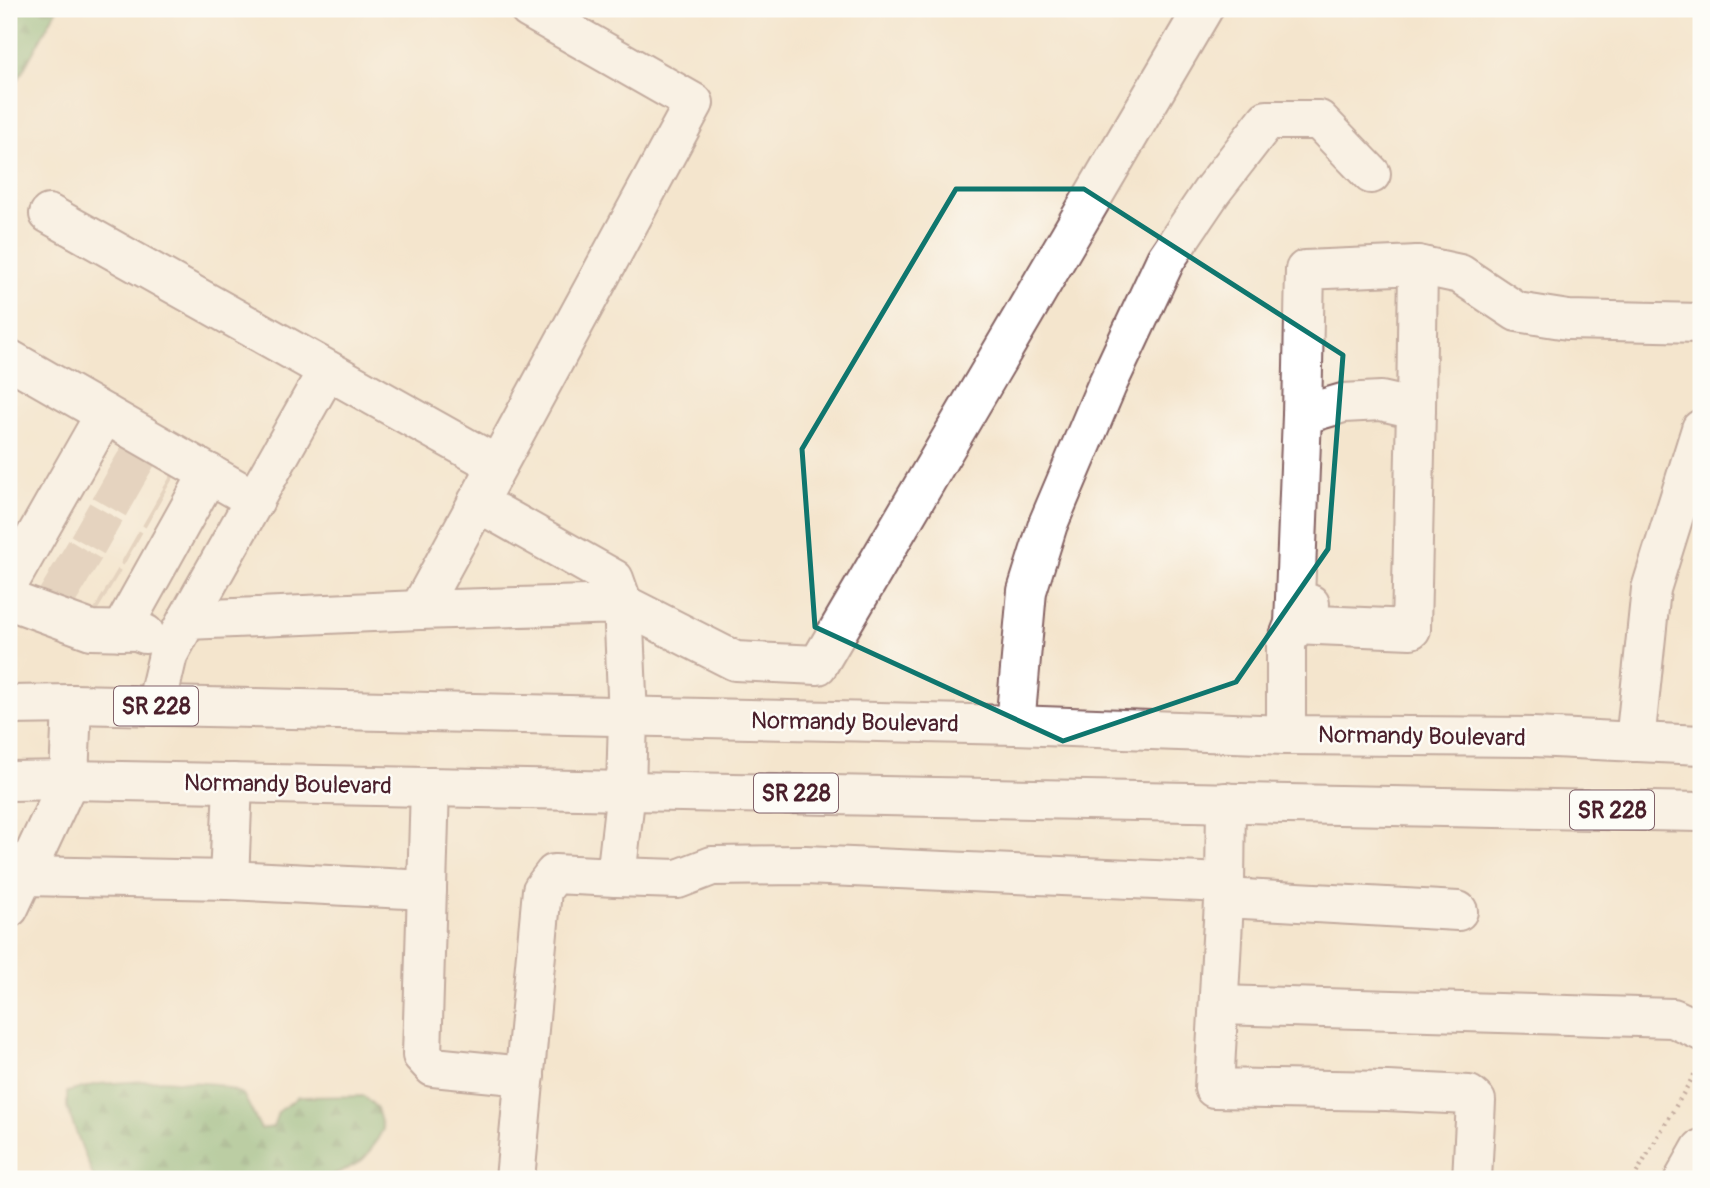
<svg xmlns="http://www.w3.org/2000/svg" width="1710" height="1188" viewBox="0 0 1710 1188" font-family="Pangolin,sans-serif">
	<style>
		.forest { fill: url(#forest-firs); stroke: #5f684d; stroke-width: 2 }
		.lines { fill: none; stroke-linecap: round; stroke-linejoin: round }
		.minor-tunnel { stroke: #d2bdad; stroke-width: 38; stroke-dasharray: 38 19; stroke-linecap: butt }
		.minor-casing { stroke: #866464; stroke-width: 42 }
		.major-casing { stroke: #866464; stroke-width: 42 }
		.path { stroke: #866464; stroke-width: 4.5; stroke-dasharray: 2 5; stroke-linecap: butt }
		.minor { stroke: #fff; stroke-width: 38 }
		.major { stroke: #fff; stroke-width: 38 }
		.marked { fill: none; stroke: #0f766e; stroke-width: 5; stroke-linejoin: round }
		.labels { text-anchor: middle; stroke-width: 5; stroke-linejoin: round; paint-order: stroke }
		.shield { fill: #fdfcf7; stroke: #806168; stroke-width: 2 }
		.shield-label { font-size: 23px; font-weight: bold; fill: #4a1f2b }
		.street-label { font-size: 24px; fill: #4a1f2b; stroke: #fdfcf7 }
	</style>
	<defs>
		<pattern id="forest-firs" width="22" height="20" patternUnits="userSpaceOnUse" patternTransform="scale(1.75)"><rect width="22" height="20" fill="#74b06f"/><path d="M5 1l3.5 6h-7zM16 11l3.5 6h-7z" fill="#618f5b"/></pattern>
	</defs>
	<rect width="100%" height="100%" fill="#fdfcf7"/>
	<filter id="ink" filterUnits="userSpaceOnUse"><feTurbulence type="fractalNoise" baseFrequency=".0143" numOctaves="2"/><feDisplacementMap in="SourceGraphic" scale="14" xChannelSelector="R" yChannelSelector="G"/><feConvolveMatrix kernelMatrix="1 2 1 2 8 2 1 2 1" color-interpolation-filters="sRGB"/></filter>
	<filter id="wash" filterUnits="userSpaceOnUse"><feTurbulence type="fractalNoise" baseFrequency=".00686" numOctaves="4" result="noise"/><feDisplacementMap in="SourceGraphic" scale="28" xChannelSelector="R" yChannelSelector="G"/><feGaussianBlur stdDeviation="1.57" result="paint"/><feColorMatrix in="noise" values="0 0 0 0 0 0 0 0 0 0 0 0 0 0 0 0 0 1.4 0 .05"/><feComposite in="paint" operator="in"/></filter>
	<g filter="url(#wash)">
		<rect width="100%" height="100%" fill="#f4e5cd"/>
		<g class="forest">
			<polygon points="9,9 57,9 9,96"/>
			<path d="M162,1080l54,4 27,10 18,35 12,-2 5,-15 20,-15 66,-1 13,12 6,21c-16,31 -21,35 -54,47l-2,3h-233l-27,-71v-16l31,-8z"/>
		</g>
	</g>
	<g filter="url(#ink)">
		<g class="lines">
			<g class="minor-tunnel">
				<polyline points="116,456 168,487"/>
				<polyline points="102,481 155,511"/>
				<polyline points="80,519 133,549"/>
				<polyline points="59,556 111,587"/>
				<polyline points="45,580 97,611"/>
			</g>
			<g class="minor-casing">
				<g id="minor">
					<polyline points="49,214 497,465"/>
					<polyline points="9,359 255,500"/>
					<polygon points="1381,401 1416,409 1411,629 1294,624 1302,415 1343,403"/>
					<polyline points="1416,409 1418,265"/>
					<polyline points="1302,415 1305,270 1418,265 1460,274 1517,312 1568,320 1701,323"/>
					<polyline points="477,502 614,579 623,604 735,661 818,665 1203,9"/>
					<polyline points="9,583 105,414"/>
					<polyline points="9,600 91,630 137,631 145,634"/>
					<polyline points="419,610 694,103 529,9"/>
					<polyline points="187,620 327,371"/>
					<polyline points="121,631 209,473"/>
					<polyline points="156,706 168,655 187,620 419,610 623,604 628,717 626,790 616,877 678,879 712,866 805,865 1225,883 1214,1088 1387,1091 1469,1095 1476,1101 1472,1179"/>
					<polyline points="1015,725 1027,591 1048,524 1107,385 1166,259 1212,191 1267,120 1319,120 1371,174"/>
					<polyline points="1286,735 1286,644 1294,624 1310,604"/>
					<polyline points="1635,742 1651,589 1701,429"/>
					<polyline points="233,783 229,880 427,890"/>
					<polyline points="430,787 422,1055 433,1067 525,1076"/>
					<polyline points="24,876 229,880"/>
					<polyline points="1225,883 1226,802"/>
					<polyline points="1225,898 1458,911"/>
					<polyline points="9,908 69,780 72,704"/>
					<polyline points="1219,1005 1673,1018 1701,1031"/>
					<polyline points="515,1179 542,890 554,874 616,877"/>
				</g>
			</g>
			<g class="major-casing">
				<g id="major">
					<polyline points="9,705 72,704 1015,725 1286,735 1533,737 1701,745"/>
					<polyline points="9,781 69,780 1701,812"/>
					<polyline points="1684,1179 1701,1149"/>
				</g>
			</g>
			<polyline class="path" points="1633,1179 1700,1065"/>
			<use href="#minor" class="minor"/>
			<use href="#major" class="major"/>
		</g>
	</g>
	<path d="M0 0H1710V1188H0ZM956,189h128l259,166 -15,194 -92,133 -173,59 -248,-114 -13,-178z" fill="#f4e5cd" fill-opacity=".55" fill-rule="evenodd"/>
	<path class="marked" d="M956,189h128l259,166 -15,194 -92,133 -173,59 -248,-114 -13,-178z"/>
	<g class="labels">
		<g class="shield">
			<rect x="114" y="686.5" width="84" height="39" rx="5"/>
			<rect x="754" y="773.5" width="84" height="39" rx="5"/>
			<rect x="1570" y="790.5" width="84" height="39" rx="5"/>
		</g>
		<g class="shield-label">
			<text x="156" y="714">SR 228</text>
			<text x="796" y="801">SR 228</text>
			<text x="1612" y="818">SR 228</text>
		</g>
		<g class="street-label">
			<text transform="translate(855 722) rotate(1)" y="8">Normandy Boulevard</text>
			<text transform="translate(1422 736) rotate(1)" y="8">Normandy Boulevard</text>
			<text transform="translate(288 784) rotate(1)" y="8">Normandy Boulevard</text>
		</g>
	</g>
	<rect width="1710" height="1188" fill="none" stroke="#fdfcf7" stroke-width="35"/>
</svg>
